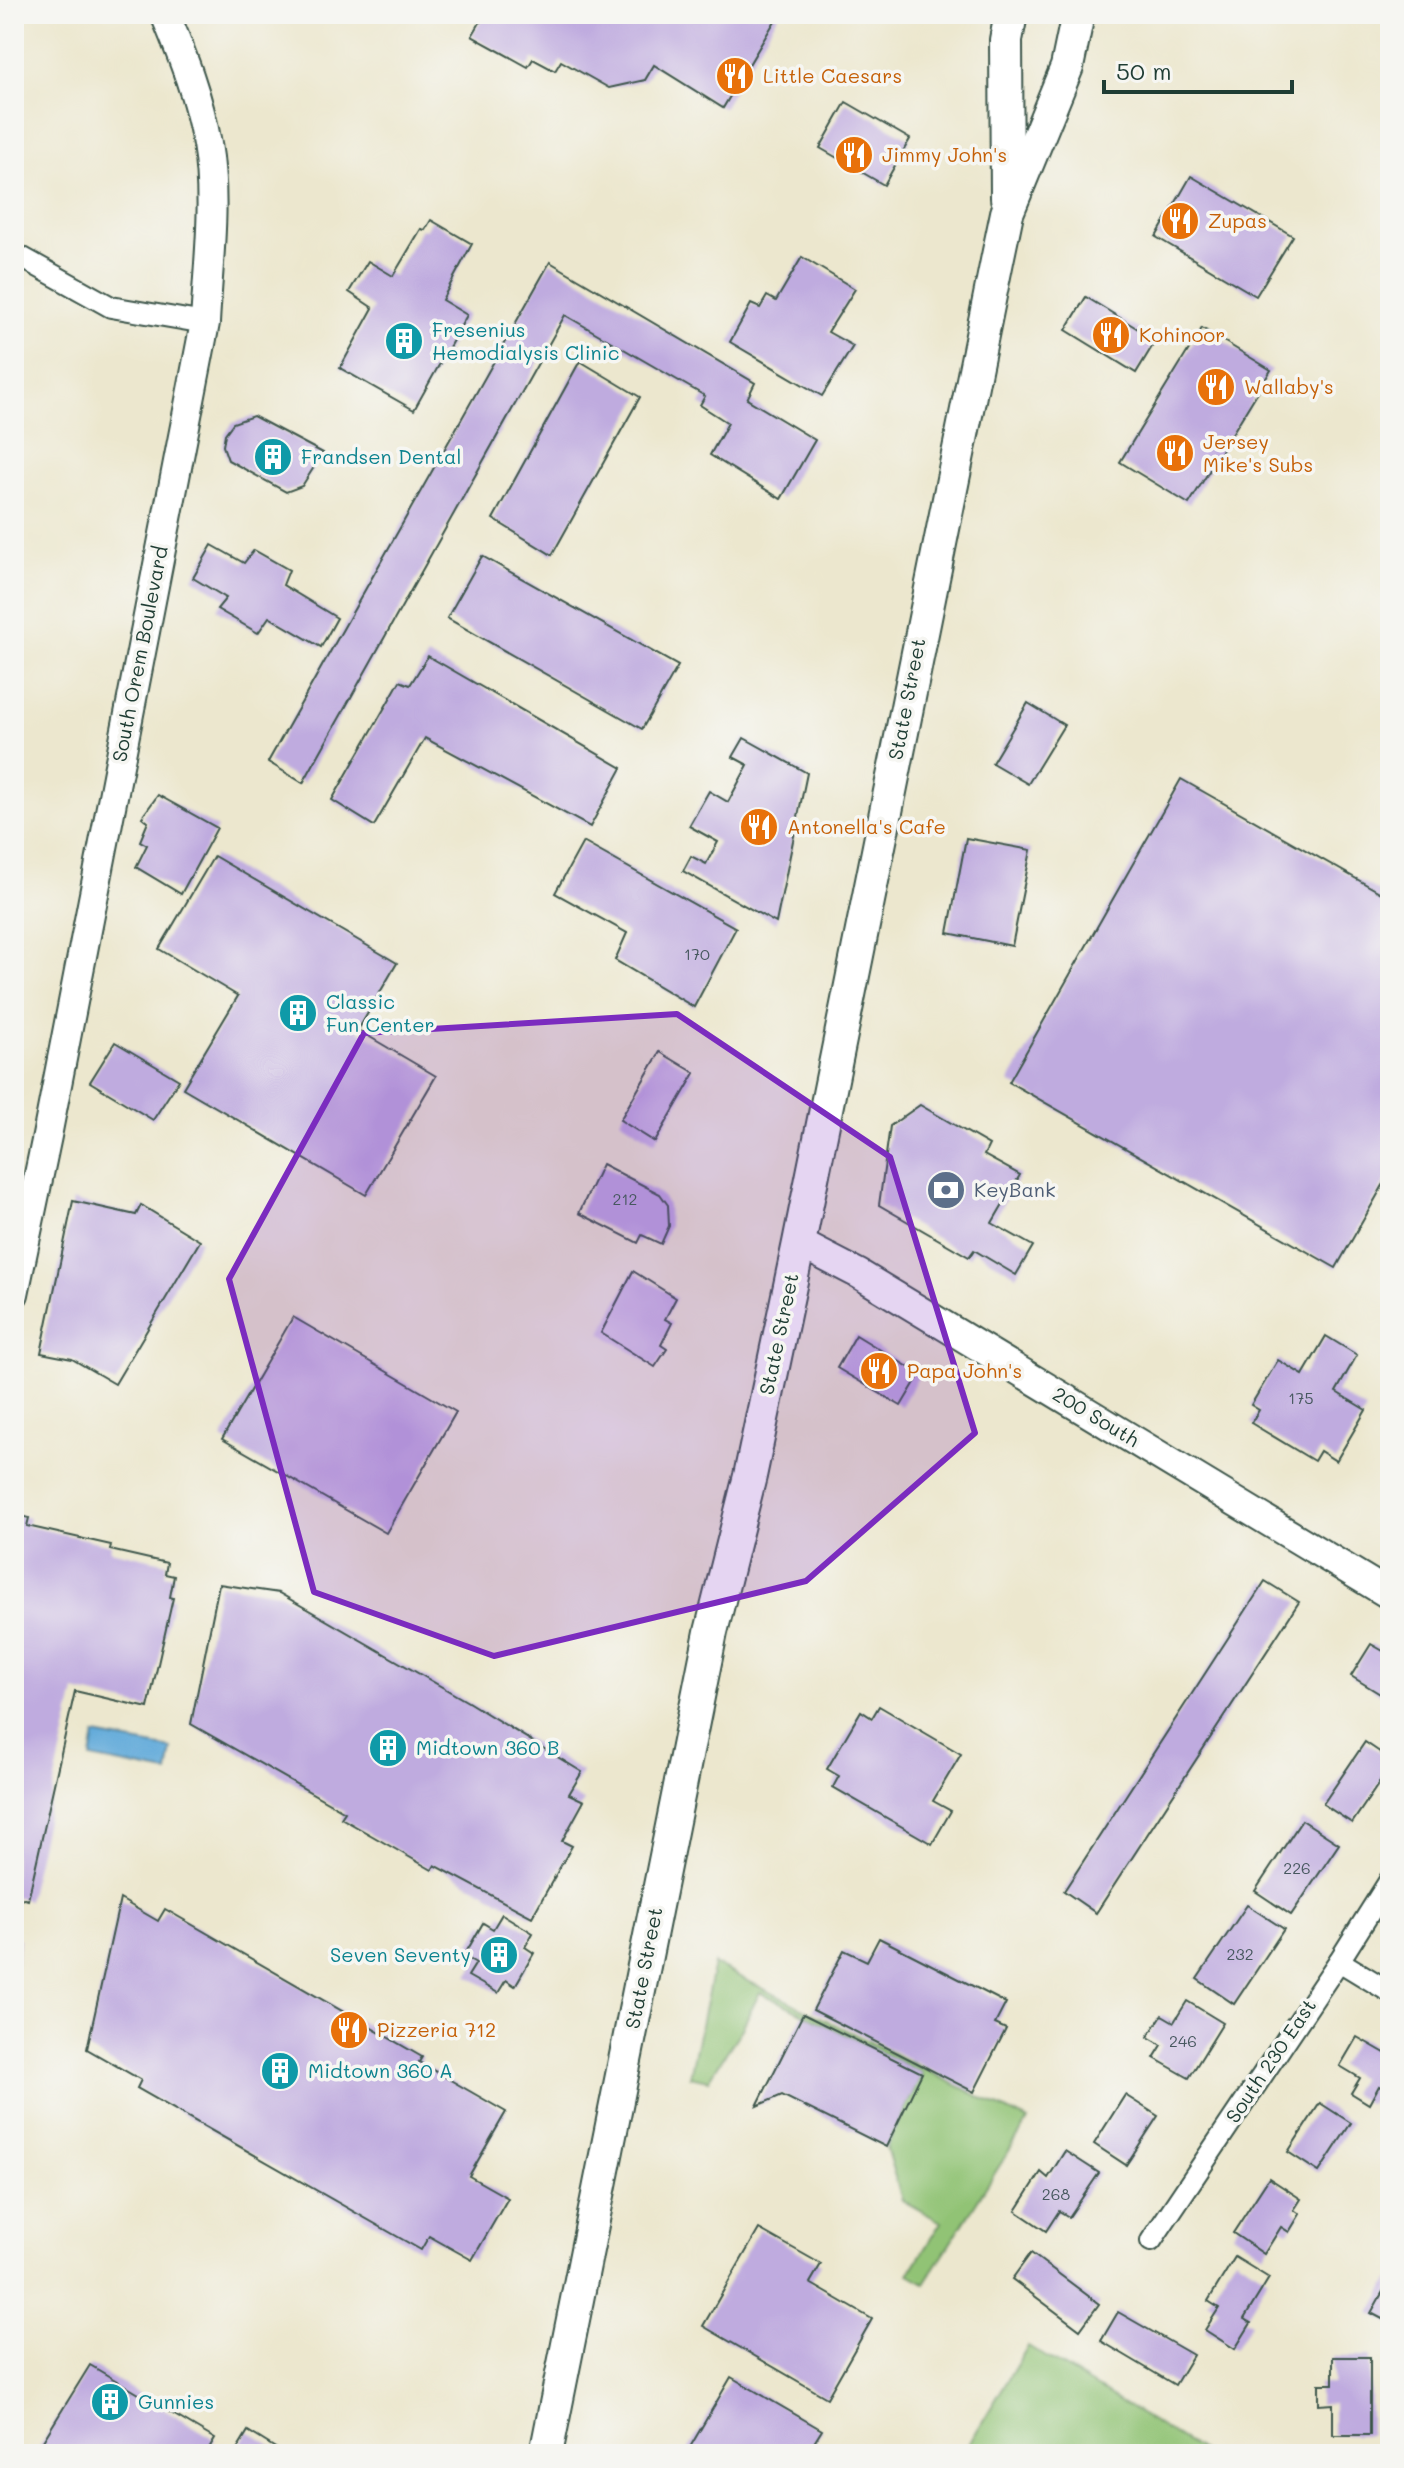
<svg xmlns="http://www.w3.org/2000/svg" width="1404" height="2468" viewBox="0 0 1404 2468" font-family="Mali,sans-serif">
	<style>
		.green { fill: #91c374; stroke: #588054; stroke-width: 2 }
		.water { fill: #63abda; stroke: #417487; stroke-width: 2 }
		.building { fill: #bfabdf }
		.lines { fill: none; stroke-linecap: round; stroke-linejoin: round }
		.street-casing { stroke: #3e564b; stroke-width: 24 }
		.secondary-casing { stroke: #3e564b; stroke-width: 32 }
		.primary-casing { stroke: #3e564b; stroke-width: 36 }
		.street { stroke: #fff; stroke-width: 20 }
		.secondary { stroke: #fff; stroke-width: 28 }
		.primary { stroke: #fff; stroke-width: 32 }
		.marked { fill: #7b2cbf; fill-opacity: 0.2; stroke: #7b2cbf; stroke-width: 6; stroke-linejoin: round }
		.labels { text-anchor: middle; stroke-width: 7; stroke-linejoin: round; paint-order: stroke }
		.number-label { font-size: 16px; fill: #47585f }
		.food-label { font-size: 20px; fill: #c56008; stroke: #f6f6f2; text-anchor: start }
		.culture-label { font-size: 20px; fill: #0d838f; stroke: #f6f6f2; text-anchor: start }
		.street-label { font-size: 20px; fill: #1f3d34; stroke: #f6f6f2 }
		.service-label { font-size: 20px; fill: #4e5e75; stroke: #f6f6f2; text-anchor: start }
	</style>
	<rect width="100%" height="100%" fill="#f6f6f2"/>
	<filter id="ink" filterUnits="userSpaceOnUse"><feTurbulence type="fractalNoise" baseFrequency=".0125" numOctaves="2"/><feDisplacementMap in="SourceGraphic" scale="16" xChannelSelector="R" yChannelSelector="G"/><feConvolveMatrix kernelMatrix="1 2 1 2 8 2 1 2 1" color-interpolation-filters="sRGB"/></filter>
	<filter id="wash" filterUnits="userSpaceOnUse"><feTurbulence type="fractalNoise" baseFrequency=".006" numOctaves="4" result="noise"/><feDisplacementMap in="SourceGraphic" scale="32" xChannelSelector="R" yChannelSelector="G"/><feGaussianBlur stdDeviation="1.8" result="paint"/><feColorMatrix in="noise" values="0 0 0 0 0 0 0 0 0 0 0 0 0 0 0 0 0 1.4 0 .05"/><feComposite in="paint" operator="in"/></filter>
	<g filter="url(#wash)">
		<rect width="100%" height="100%" fill="#ece7ce"/>
		<g class="green">
			<polygon points="714,1964 1028,2121 925,2283 909,2274 941,2222 902,2200 886,2147 922,2073 760,1992 741,2030 708,2080 690,2076"/>
			<polygon points="1028,2346 1206,2454 963,2454"/>
		</g>
		<polygon class="water" points="95,1735 172,1749 168,1773 91,1758"/>
		<g id="blocks">
			<g class="building">
				<polygon points="485,14 779,14 723,108 654,65 645,80 609,88 561,61 555,71 533,59 528,67 472,36"/>
				<polygon points="846,102 910,139 884,185 820,148"/>
				<polygon points="1191,176 1293,236 1256,296 1156,237"/>
				<polygon points="431,220 472,244 442,300 467,315 414,410 340,368 373,308 349,292 368,261 393,276 421,229 425,230"/>
				<polygon points="802,257 855,289 828,332 853,346 822,396 730,342 751,304 760,308 767,296 776,301"/>
				<polygon points="550,262 755,383 747,399 815,440 781,499 710,455 728,423 700,405 705,396 565,315 303,783 268,762"/>
				<polygon points="1086,297 1156,340 1136,373 1066,330"/>
				<polygon points="1202,328 1271,370 1189,504 1120,462"/>
				<polygon points="580,361 640,397 552,555 493,519"/>
				<polygon points="253,416 323,453 302,486 286,492 228,460 223,446 225,434 233,423"/>
				<polygon points="212,545 244,563 254,550 289,570 283,585 337,618 321,647 269,617 258,633 217,609 226,598 193,578"/>
				<polygon points="482,556 678,666 642,729 447,618"/>
				<polygon points="428,656 622,768 590,827 425,738 374,826 332,800 400,681 410,685"/>
				<polygon points="1028,703 1064,725 1028,784 992,763"/>
				<polygon points="744,738 807,773 776,923 683,871 691,856 706,864 718,842 689,826 709,791 728,802 748,765 733,757"/>
				<polygon points="1181,779 1390,898 1390,1173 1336,1268 1009,1082"/>
				<polygon points="158,795 217,828 181,894 136,867 147,845 140,841 148,822 142,817"/>
				<polygon points="966,838 1031,850 1012,946 948,933"/>
				<polygon points="583,842 736,928 694,1007 615,960 627,933 555,893"/>
				<polygon points="214,856 397,963 358,1030 436,1076 366,1195 183,1088 238,996 159,949"/>
				<polygon points="115,1042 179,1080 153,1120 90,1082"/>
				<polygon points="660,1052 695,1073 655,1142 620,1120"/>
				<polygon points="920,1105 989,1145 984,1155 1020,1175 992,1223 1033,1246 1016,1275 974,1250 969,1257 879,1205 890,1126"/>
				<polygon points="602,1164 660,1194 668,1205 669,1226 661,1244 642,1235 638,1243 579,1213"/>
				<polygon points="73,1201 136,1215 141,1205 200,1241 115,1384 72,1359 41,1353"/>
				<polygon points="633,1271 676,1298 665,1319 672,1323 661,1345 667,1349 655,1367 601,1333"/>
				<polygon points="293,1317 456,1412 386,1533 222,1439"/>
				<polygon points="856,1335 920,1374 901,1406 837,1368"/>
				<polygon points="1326,1336 1357,1355 1336,1392 1366,1410 1336,1461 1320,1451 1314,1461 1251,1423 1259,1410 1251,1405 1278,1360 1303,1375"/>
				<polygon points="14,1514 29,1518 27,1526 111,1545 110,1550 167,1563 165,1574 174,1576 170,1597 173,1598 148,1708 75,1691 28,1900 14,1896"/>
				<polygon points="1265,1581 1299,1602 1096,1913 1064,1891"/>
				<polygon points="219,1584 279,1593 468,1702 582,1772 569,1794 584,1801 562,1841 572,1846 532,1917 435,1865 432,1870 341,1818 345,1812 191,1724"/>
				<polygon points="1371,1644 1390,1655 1390,1700 1351,1676"/>
				<polygon points="879,1706 961,1754 933,1801 951,1811 932,1844 833,1787 839,1776 827,1769 861,1711 872,1718"/>
				<polygon points="1365,1742 1390,1759 1390,1767 1352,1823 1323,1804"/>
				<polygon points="1302,1820 1339,1844 1291,1915 1255,1891"/>
				<polygon points="120,1899 158,1921 165,1909 422,2057 419,2062 506,2112 469,2176 508,2198 472,2260 429,2236 421,2250 137,2088 141,2080 87,2049"/>
				<polygon points="1247,1905 1284,1929 1234,2004 1197,1979"/>
				<polygon points="502,1914 533,1933 525,1947 534,1953 515,1986 506,1980 498,1993 468,1976 476,1963 464,1956 483,1923 493,1929"/>
				<polygon points="14,1938 20,1939 16,1964 14,1964"/>
				<polygon points="879,1938 1006,2003 995,2024 1006,2029 974,2092 813,2010 844,1950 867,1961"/>
				<polygon points="1187,2001 1223,2023 1189,2078 1154,2058 1162,2045 1148,2037 1162,2015 1174,2022"/>
				<polygon points="803,2014 922,2073 886,2147 782,2095 757,2106"/>
				<polygon points="1357,2037 1390,2056 1390,2093 1379,2086 1369,2104 1351,2093 1360,2078 1340,2066"/>
				<polygon points="1125,2095 1158,2116 1126,2165 1094,2144"/>
				<polygon points="1320,2103 1351,2123 1319,2172 1288,2152"/>
				<polygon points="1065,2151 1099,2173 1069,2217 1059,2211 1046,2231 1016,2211 1041,2172 1048,2178"/>
				<polygon points="1269,2178 1301,2199 1294,2210 1300,2214 1289,2232 1281,2227 1264,2254 1233,2233"/>
				<polygon points="759,2229 821,2264 810,2283 872,2319 827,2398 703,2326"/>
				<polygon points="1031,2253 1099,2304 1080,2330 1012,2279"/>
				<polygon points="1235,2257 1269,2278 1244,2319 1251,2323 1235,2349 1205,2330 1219,2308 1208,2301"/>
				<polygon points="1390,2279 1390,2323 1371,2313"/>
				<polygon points="1118,2312 1193,2355 1175,2385 1101,2341"/>
				<polygon points="1333,2357 1370,2357 1370,2435 1333,2435 1333,2404 1319,2405 1319,2384 1333,2384"/>
				<polygon points="90,2365 215,2439 206,2454 35,2454"/>
				<polygon points="731,2377 822,2430 807,2454 686,2454"/>
				<polygon points="248,2431 285,2454 234,2454"/>
				<polygon points="1384,2444 1390,2448 1390,2454 1378,2454"/>
			</g>
		</g>
	</g>
	<g filter="url(#ink)">
		<use href="#blocks" fill-opacity="0" stroke="#3e564b" stroke-width="2"/>
		<g class="lines">
			<g class="street-casing">
				<g id="street">
					<polyline points="14,253 111,307 205,323"/>
					<polyline points="1339,1961 1390,1992"/>
					<polyline points="1151,2241 1339,1961 1390,1880"/>
				</g>
			</g>
			<g class="secondary-casing">
				<g id="secondary">
					<polyline points="799,1243 859,1274 1390,1595"/>
					<path d="M14,1294l33,-158 158,-813c3,-59 12,-121 2,-179 -8,-46 -24,-87 -42,-130"/>
				</g>
			</g>
			<g class="primary-casing">
				<g id="primary">
					<polyline points="1007,198 1006,40 1011,14"/>
					<polyline points="546,2454 711,1632 750,1476 799,1243 997,261 1007,213 1067,67 1078,14"/>
				</g>
			</g>
			<use href="#street" class="street"/>
			<use href="#secondary" class="secondary"/>
			<use href="#primary" class="primary"/>
		</g>
	</g>
	<path class="marked" d="M677,1014l213,143 85,276 -169,148 -312,75 -180,-64 -85,-313 135,-246z"/>
	<defs>
		<g id="restaurant-disc" transform="scale(2)"><circle r="9.5" fill="#e8710a" stroke="#f6f6f2"/><path d="M-5-6h1v4h1v-4h1v4h1v-4h1v5L-1.5 .5V6h-2V.5L-5-1ZM5-6V6H3V1.5H1.5Q1.5-4 5-6Z" fill="#fff"/></g>
		<g id="building-disc" transform="scale(2)"><circle r="9.5" fill="#0f9aa8" stroke="#f6f6f2"/><path d="M-4-6H4V6H1V3H-1V6H-4ZM-2.5-4.3h1.7v1.8h-1.7ZM.8-4.3h1.7v1.8H.8ZM-2.5-1h1.7V.8h-1.7ZM.8-1h1.7V.8H.8Z" fill="#fff"/></g>
		<g id="bank-disc" transform="scale(2)"><circle r="9.5" fill="#5c6f8a" stroke="#f6f6f2"/><path d="M-6-4H6V4H-6ZM0-2.3a2.3 2.3 0 1 0 0 4.6a2.3 2.3 0 1 0 0-4.6Z" fill="#fff"/></g>
	</defs>
	<g fill-rule="evenodd">
		<use href="#restaurant-disc" x="735" y="76"/>
		<use href="#restaurant-disc" x="854" y="155"/>
		<use href="#restaurant-disc" x="1180" y="221"/>
		<use href="#restaurant-disc" x="1111" y="335"/>
		<use href="#building-disc" x="404" y="341"/>
		<use href="#restaurant-disc" x="1216" y="387"/>
		<use href="#restaurant-disc" x="1175" y="453"/>
		<use href="#building-disc" x="273" y="457"/>
		<use href="#restaurant-disc" x="759" y="827"/>
		<use href="#building-disc" x="298" y="1013"/>
		<use href="#bank-disc" x="946" y="1190"/>
		<use href="#restaurant-disc" x="879" y="1371"/>
		<use href="#building-disc" x="388" y="1748"/>
		<use href="#building-disc" x="499" y="1955"/>
		<use href="#restaurant-disc" x="349" y="2030"/>
		<use href="#building-disc" x="280" y="2071"/>
		<use href="#building-disc" x="110" y="2402"/>
	</g>
	<g class="labels">
		<g class="number-label">
			<text x="697" y="960">170</text>
			<text x="625" y="1205">212</text>
			<text x="1301" y="1404">175</text>
			<text x="1297" y="1874">226</text>
			<text x="1240" y="1960">232</text>
			<text x="1183" y="2047">246</text>
			<text x="1056" y="2200">268</text>
		</g>
		<g class="food-label">
			<text x="763" y="83">Little Caesars</text>
			<text x="882" y="162">Jimmy John's</text>
			<text x="1208" y="228">Zupas</text>
			<text x="1139" y="342">Kohinoor</text>
			<text x="1244" y="394">Wallaby's</text>
			<text x="1203" y="449">Jersey<tspan x="1203" dy="23">Mike's Subs</tspan></text>
			<text x="787" y="834">Antonella's Cafe</text>
			<text x="907" y="1378">Papa John's</text>
			<text x="377" y="2037">Pizzeria 712</text>
		</g>
		<g class="culture-label">
			<text x="432" y="337">Fresenius<tspan x="432" dy="23">Hemodialysis Clinic</tspan></text>
			<text x="301" y="464">Frandsen Dental</text>
			<text x="326" y="1009">Classic<tspan x="326" dy="23">Fun Center</tspan></text>
			<text x="416" y="1755">Midtown 360 B</text>
			<text x="471" y="1962" text-anchor="end">Seven Seventy</text>
			<text x="308" y="2078">Midtown 360 A</text>
			<text x="138" y="2409">Gunnies</text>
		</g>
		<g class="street-label">
			<text transform="translate(140 654) rotate(-79)" y="7">South Orem Boulevard</text>
			<text transform="translate(907 699) rotate(-79)" y="7">State Street</text>
			<text transform="translate(779 1334) rotate(-78)" y="7">State Street</text>
			<text transform="translate(1096 1417) rotate(31)" y="7">200 South</text>
			<text transform="translate(644 1968) rotate(-79)" y="7">State Street</text>
			<text transform="translate(1271 2061) rotate(-56)" y="7">South 230 East</text>
		</g>
		<g class="service-label">
			<text x="974" y="1197">KeyBank</text>
		</g>
	</g>
	<rect width="1404" height="2468" fill="none" stroke="#f6f6f2" stroke-width="48"/>
	<path d="M1104 80v12h188v-12" fill="none" stroke="#1f3d34" stroke-width="4"/>
	<text x="1116" y="80" font-size="24" fill="#1f3d34" stroke="#f6f6f2" stroke-width="6" paint-order="stroke">50 m</text>
</svg>
